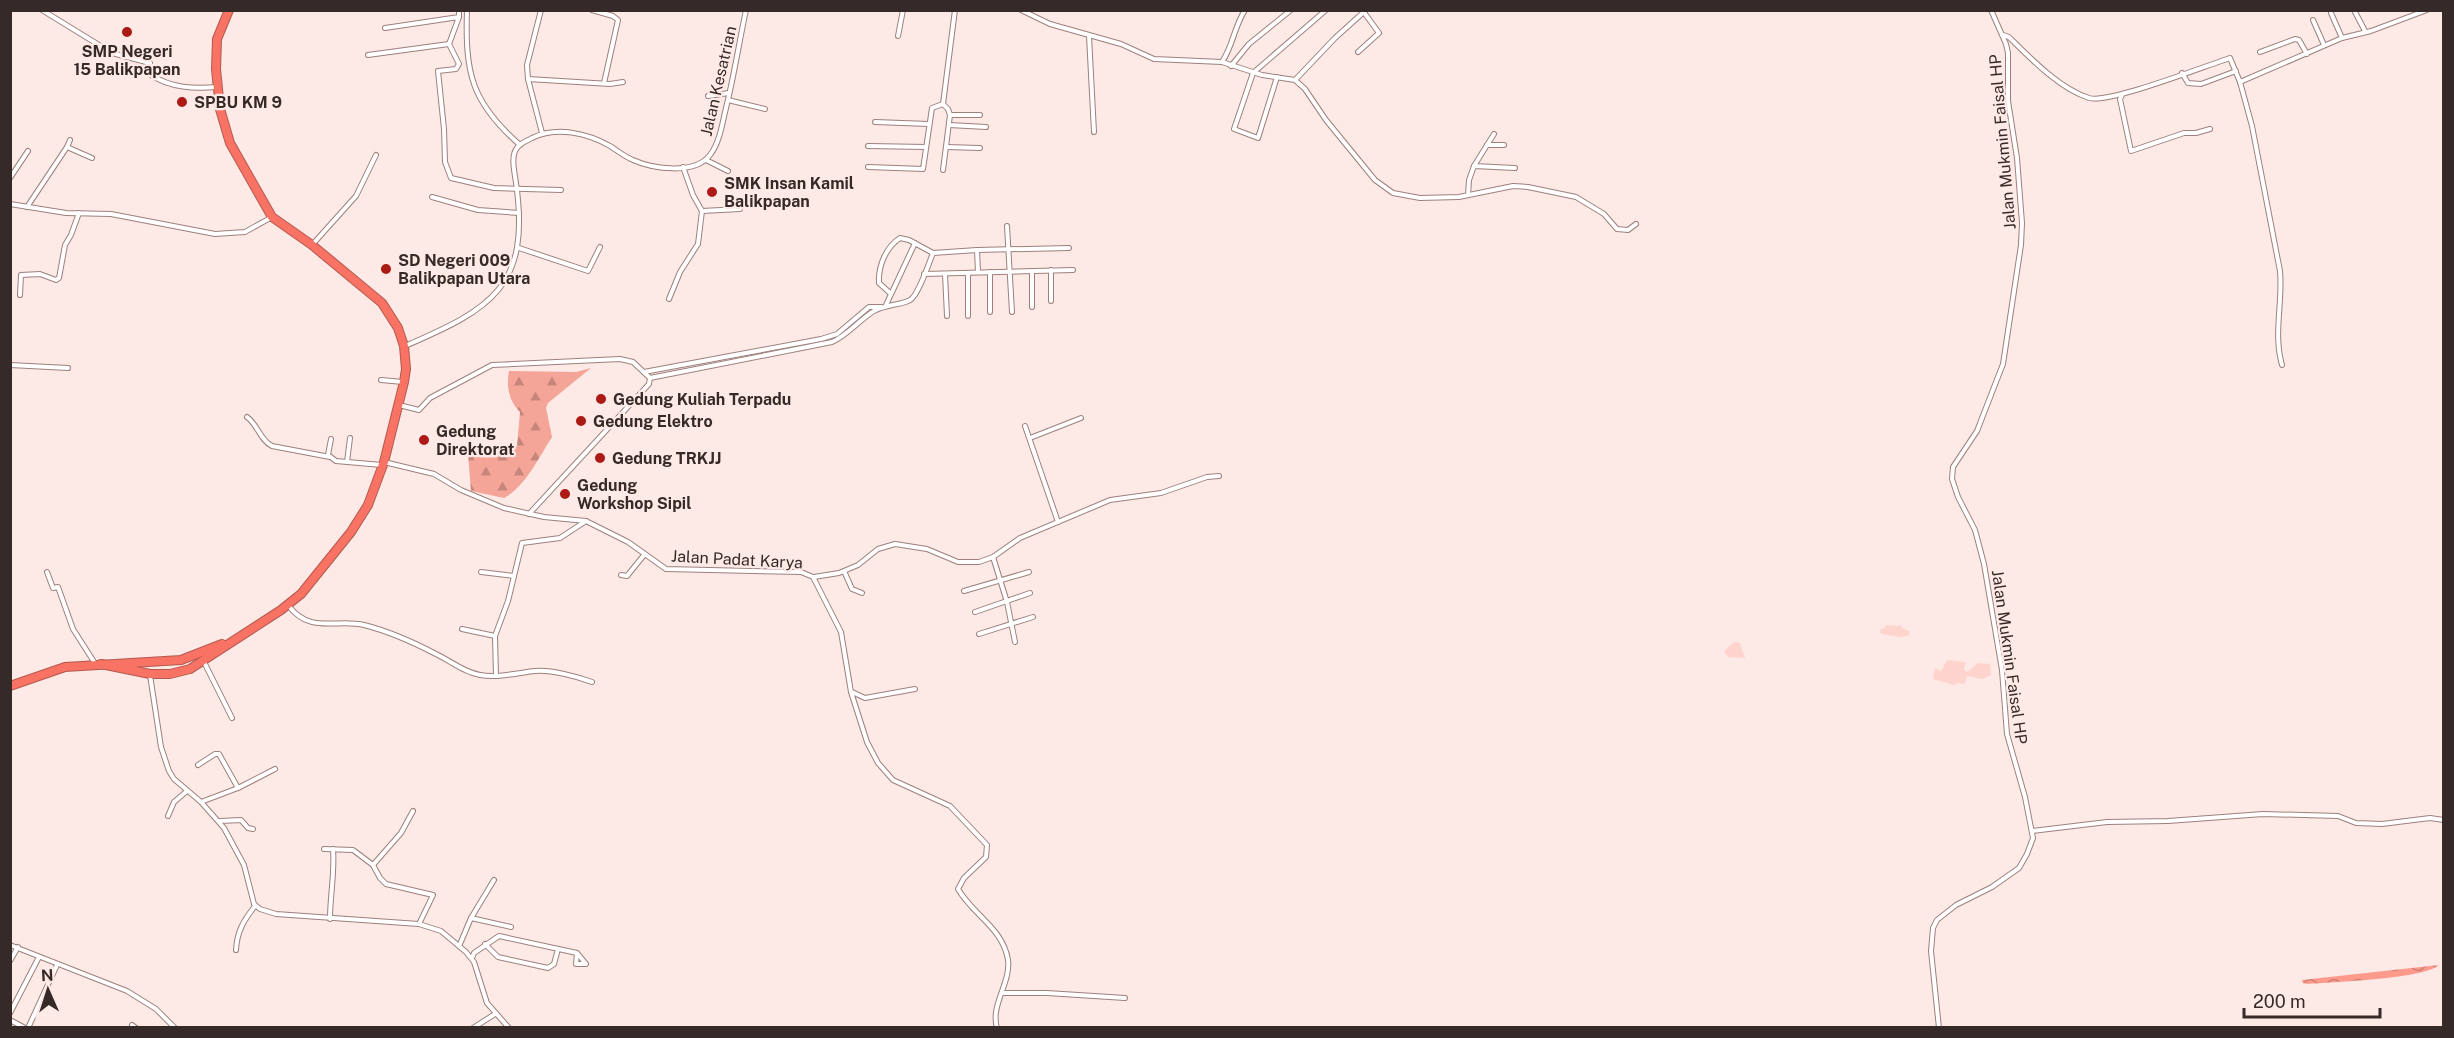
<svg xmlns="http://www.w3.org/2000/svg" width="2454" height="1038" viewBox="0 0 2454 1038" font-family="'Public Sans',sans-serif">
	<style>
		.grass { fill: #fed4cd }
		.forest { fill: url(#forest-firs) }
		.water { fill: url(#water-waves) }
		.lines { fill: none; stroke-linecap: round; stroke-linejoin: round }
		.street-casing { stroke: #9d807c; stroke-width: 6 }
		.highway-casing { stroke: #b4594f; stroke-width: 10 }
		.street { stroke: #fff; stroke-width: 4 }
		.highway { stroke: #f87364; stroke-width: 8 }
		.poi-dot { fill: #ab1a15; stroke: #fde9e6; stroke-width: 2 }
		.labels { text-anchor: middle; stroke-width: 4.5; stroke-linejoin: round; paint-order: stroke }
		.poi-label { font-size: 16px; font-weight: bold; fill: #362a28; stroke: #fde9e6; text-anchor: start }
		.street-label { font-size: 16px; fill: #362a28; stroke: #fde9e6 }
	</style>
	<defs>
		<pattern id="forest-firs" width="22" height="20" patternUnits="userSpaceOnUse" patternTransform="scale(1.5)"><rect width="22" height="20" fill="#f5a498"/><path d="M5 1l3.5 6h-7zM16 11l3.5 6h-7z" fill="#c7867c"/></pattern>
		<pattern id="water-waves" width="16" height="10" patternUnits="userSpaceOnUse" patternTransform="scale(1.5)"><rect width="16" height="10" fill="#fe9a8c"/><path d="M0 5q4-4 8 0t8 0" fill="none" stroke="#ce7e72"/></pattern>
	</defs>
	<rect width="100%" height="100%" fill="#fde9e6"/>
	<g class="grass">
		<polygon points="1886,625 1898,626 1901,625 1902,628 1909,631 1910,635 1900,637 1882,634 1880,632 1881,629 1885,628"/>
		<polygon points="1734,642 1740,643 1745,658 1728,657 1724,651"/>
		<polygon points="1947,660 1966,662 1964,669 1967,672 1978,663 1990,664 1991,675 1983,679 1967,676 1965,684 1958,683 1954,685 1933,679 1935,668 1941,671"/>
	</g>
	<path class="forest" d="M591,368l-43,35 -2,5 6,29c-13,20 -26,49 -48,61l-33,-7 -3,-37c19,6 33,5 49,-8l3,-34c-11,-10 -14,-26 -11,-41l67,1z"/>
	<path class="water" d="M2439,965c-15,14 -108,17 -132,19l-4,-1 -1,-3z"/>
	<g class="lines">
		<g class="street-casing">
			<g id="street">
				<path d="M42,10l70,43 38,10 1,12c20,13 43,14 66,12"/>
				<polyline points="459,10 459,17"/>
				<path d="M467,10c-2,63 4,92 53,135"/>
				<polyline points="541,10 527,65 528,79 542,133"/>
				<polyline points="592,10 613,16 618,20 604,83"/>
				<polyline points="1021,10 1050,24 1121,44 1154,59 1222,62 1262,75 1295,80 1305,89 1326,120 1375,180 1393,193 1420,198 1459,197 1513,186 1528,187 1576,197 1604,214 1617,229 1628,230 1636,224"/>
				<polyline points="2354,10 2365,31"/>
				<polyline points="2331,13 2342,38"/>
				<polyline points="2313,20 2324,45"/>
				<polyline points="385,28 459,17 449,44 459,64 456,69 438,71 444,129 445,162 451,178 494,188 561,190"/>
				<path d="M2003,35l6,2c21,21 51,52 80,61 20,6 116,-32 141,-40l10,24 12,44 28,145c3,31 -7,63 2,94"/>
				<polyline points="898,36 903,10"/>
				<polyline points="1089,36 1094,132"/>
				<polyline points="1358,52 1379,33 1363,11"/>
				<polyline points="2260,52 2295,39 2299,40 2307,54"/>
				<polyline points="368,55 449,44"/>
				<path d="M1222,62c11,-16 12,-35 23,-52"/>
				<polyline points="1231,66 1249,44 1291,10"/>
				<polyline points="2182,73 2188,83 2201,84 2236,71"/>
				<polyline points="1277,77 1258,138 1234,129 1253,73 1326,10"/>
				<polyline points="528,79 610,84 623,82"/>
				<polyline points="1296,79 1335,38 1366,10"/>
				<polyline points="2240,82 2342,38 2371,31 2427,10"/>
				<polyline points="2122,95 2120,99 2131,151 2184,133 2196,133 2210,129"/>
				<polyline points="708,96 729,93"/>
				<polyline points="728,100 765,109"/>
				<polyline points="943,104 948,109 950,115 943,170"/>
				<polyline points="950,115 980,115"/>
				<polyline points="875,122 929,124"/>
				<polyline points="949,125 986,127"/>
				<polyline points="1487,145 1494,134"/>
				<polyline points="868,146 926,147"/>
				<polyline points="67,147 70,140"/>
				<polyline points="946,147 980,148"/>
				<polyline points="706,160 728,171"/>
				<polyline points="1474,166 1487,145 1504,145"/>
				<polyline points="683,167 693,195 702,211 740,209"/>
				<polyline points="868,167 923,169 932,108 943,104 955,10"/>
				<polyline points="10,178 28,151"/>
				<polyline points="1468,195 1469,180 1474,166 1515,168"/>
				<polyline points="432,197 478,210 519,213"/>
				<polyline points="10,204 66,213 111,214 215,234 245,232 272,217"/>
				<polyline points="27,207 67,147 92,158"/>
				<polyline points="1007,226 1012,312"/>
				<polyline points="312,245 356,196 376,155"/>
				<polyline points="519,248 588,271 600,247"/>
				<polyline points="977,250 1069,248"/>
				<polyline points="1032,271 1032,307"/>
				<polyline points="990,272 990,312"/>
				<polyline points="968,273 968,316"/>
				<polyline points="924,274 1073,270"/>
				<polyline points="945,274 947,316"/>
				<path d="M890,293l-11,-10c-1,-17 7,-36 21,-45l9,2 24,13 44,-3 1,22"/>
				<polyline points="20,295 21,275 40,274 56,280 59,278 65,245 71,235 79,213"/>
				<polyline points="669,299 680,272 698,244 702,211"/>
				<polyline points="1051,301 1051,270"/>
				<polyline points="886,305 915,243"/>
				<path d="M405,346c86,-37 126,-59 111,-163 -1,-9 -6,-27 1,-35 3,-5 10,-7 15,-10 25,-12 55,-5 78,8 8,5 15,11 23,14 20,9 62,15 77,-5 10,-13 12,-31 16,-47 8,-32 13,-65 20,-98"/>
				<polyline points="10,365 68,368"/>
				<polyline points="644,372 821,339 837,334 869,307 881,307"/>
				<path d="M650,378l182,-36c16,-7 27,-22 42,-31 12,-7 29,-6 36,-11 8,-4 19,-37 23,-47"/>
				<polyline points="381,380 403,382"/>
				<polyline points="399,405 419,410 430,398 492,365 620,359 633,362 650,378 649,384 529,514"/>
				<path d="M247,417c11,8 13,23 25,29l58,11"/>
				<polyline points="1025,426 1058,522"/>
				<polyline points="1030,438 1081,418"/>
				<polyline points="331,439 328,455 336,461 382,465"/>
				<polyline points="347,462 350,438"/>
				<path d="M384,462l50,12 27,16 43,18 40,9 42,4 42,21 38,27 135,3 12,5 28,55 10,60 16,50 11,21 15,17 57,26 37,39 -1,12 -22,21 -6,11c15,26 45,39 50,71 3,23 -18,45 -11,68"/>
				<polyline points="993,557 1007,602 1015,642"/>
				<polyline points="844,571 852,589 862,593"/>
				<polyline points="47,572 53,588 58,587 73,629 96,665"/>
				<polyline points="481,572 514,576"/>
				<polyline points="621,575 627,576 644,555"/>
				<polyline points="814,577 839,573 858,565 878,549 895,544 927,549 958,562 979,562 993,557 1020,538 1110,500 1161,493 1207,477 1219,476"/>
				<polyline points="964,591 1029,572"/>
				<path d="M288,605c22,30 49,13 76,20 24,6 49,17 72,29 15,7 27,18 44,21 19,3 36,-2 55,-4 15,-2 43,6 57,11"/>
				<polyline points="975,612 1030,593"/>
				<polyline points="462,629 495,636"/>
				<polyline points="979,634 1033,617"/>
				<polyline points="204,662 232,718"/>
				<polyline points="150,675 161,747 169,771 174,779 201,802 224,828 244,865 254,904 260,909 276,914 419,924 441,931 466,952 474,962 487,1003 509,1028"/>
				<polyline points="496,676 495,636 508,601 522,543 560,538 586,521"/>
				<polyline points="852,692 865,698 915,689"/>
				<polyline points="198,765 215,754 219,754 238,788"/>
				<polyline points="201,802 238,788 275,769"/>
				<polyline points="168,816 174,802 187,791"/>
				<polyline points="220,821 241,820 248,828 253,829"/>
				<polyline points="2032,831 2107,822 2168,821 2263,814 2338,816 2356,823 2382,824 2430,818 2444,820"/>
				<polyline points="324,849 353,850 373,865 380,878 386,884 433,895 419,924"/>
				<polyline points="373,865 401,833 413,811"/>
				<polyline points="471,918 511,927"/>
				<path d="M330,919c0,-24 5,-46 3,-70"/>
				<polyline points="460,944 471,918 494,880"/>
				<polyline points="485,944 498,957 548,968 554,964 558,949"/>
				<polyline points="10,945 127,991 156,1009 175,1028"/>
				<path d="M236,950c1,-19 8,-30 19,-44"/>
				<polyline points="472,958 474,953 499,936 577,953 586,964 576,964 577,953"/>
				<polyline points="10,961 18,947"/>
				<polyline points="1002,993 1047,993 1125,998"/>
				<polyline points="10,1013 39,957"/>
				<polyline points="10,1020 25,1028"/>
				<polyline points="132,1025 136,1028"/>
				<polyline points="10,1026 14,1028"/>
				<polyline points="28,1028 57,965"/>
				<polyline points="473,1028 495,1014"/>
				<polyline points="1939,1028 1931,951 1933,928 1937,920 1956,905 1992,887 2019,868 2027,854 2033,838 2025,797 2007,734 2002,670 1984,564 1975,530 1958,497 1952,479 1953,467 1977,431 2003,364 2021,245 2022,223 2017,158 2008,101 2008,53 2006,44 1991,10"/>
			</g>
		</g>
		<g class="highway-casing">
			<g id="highway">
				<polyline points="101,664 150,674 170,674 190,669 281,610 301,594 351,532 368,505 384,462 404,382 406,369 404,346 398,328 382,303 312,245 272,217 230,143 220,109 216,69 217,39 229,10"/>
				<polyline points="10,686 65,667 181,660 222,644"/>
			</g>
		</g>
		<use href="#street" class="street"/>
		<use href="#highway" class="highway"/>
	</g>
	<g class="poi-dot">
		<circle cx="127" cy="32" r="6"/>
		<circle cx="182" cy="102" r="6"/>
		<circle cx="712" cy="192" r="6"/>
		<circle cx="386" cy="269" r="6"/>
		<circle cx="601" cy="399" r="6"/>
		<circle cx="581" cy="421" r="6"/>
		<circle cx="424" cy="440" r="6"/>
		<circle cx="600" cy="458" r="6"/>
		<circle cx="565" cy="494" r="6"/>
	</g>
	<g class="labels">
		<g class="poi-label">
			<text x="127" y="57" text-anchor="middle">SMP Negeri<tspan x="127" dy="18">15 Balikpapan</tspan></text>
			<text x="194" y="108">SPBU KM 9</text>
			<text x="724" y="189">SMK Insan Kamil<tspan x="724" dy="18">Balikpapan</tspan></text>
			<text x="398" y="266">SD Negeri 009<tspan x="398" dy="18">Balikpapan Utara</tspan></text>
			<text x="613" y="405">Gedung Kuliah Terpadu</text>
			<text x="593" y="427">Gedung Elektro</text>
			<text x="436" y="437">Gedung<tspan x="436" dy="18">Direktorat</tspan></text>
			<text x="612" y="464">Gedung TRKJJ</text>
			<text x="577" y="491">Gedung<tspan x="577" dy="18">Workshop Sipil</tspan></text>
		</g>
		<g class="street-label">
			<text transform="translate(718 81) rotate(-77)" y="6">Jalan Kesatrian</text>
			<text transform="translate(2002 142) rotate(-95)" y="6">Jalan Mukmin Faisal HP</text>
			<text transform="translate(737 559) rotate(3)" y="6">Jalan Padat Karya</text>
			<text transform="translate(2010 657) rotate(82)" y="6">Jalan Mukmin Faisal HP</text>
		</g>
	</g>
	<rect width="2454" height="1038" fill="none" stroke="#362a28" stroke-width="24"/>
	<g transform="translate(48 990) rotate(357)" stroke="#fde9e6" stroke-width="4.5" paint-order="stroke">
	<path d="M0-4.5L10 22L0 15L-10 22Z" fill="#362a28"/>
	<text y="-9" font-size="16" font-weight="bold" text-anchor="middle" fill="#362a28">N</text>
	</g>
	<path d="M2244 1008v9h136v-9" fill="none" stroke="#362a28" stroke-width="3"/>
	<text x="2253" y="1008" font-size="18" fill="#362a28" stroke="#fde9e6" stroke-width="4.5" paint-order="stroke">200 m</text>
</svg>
